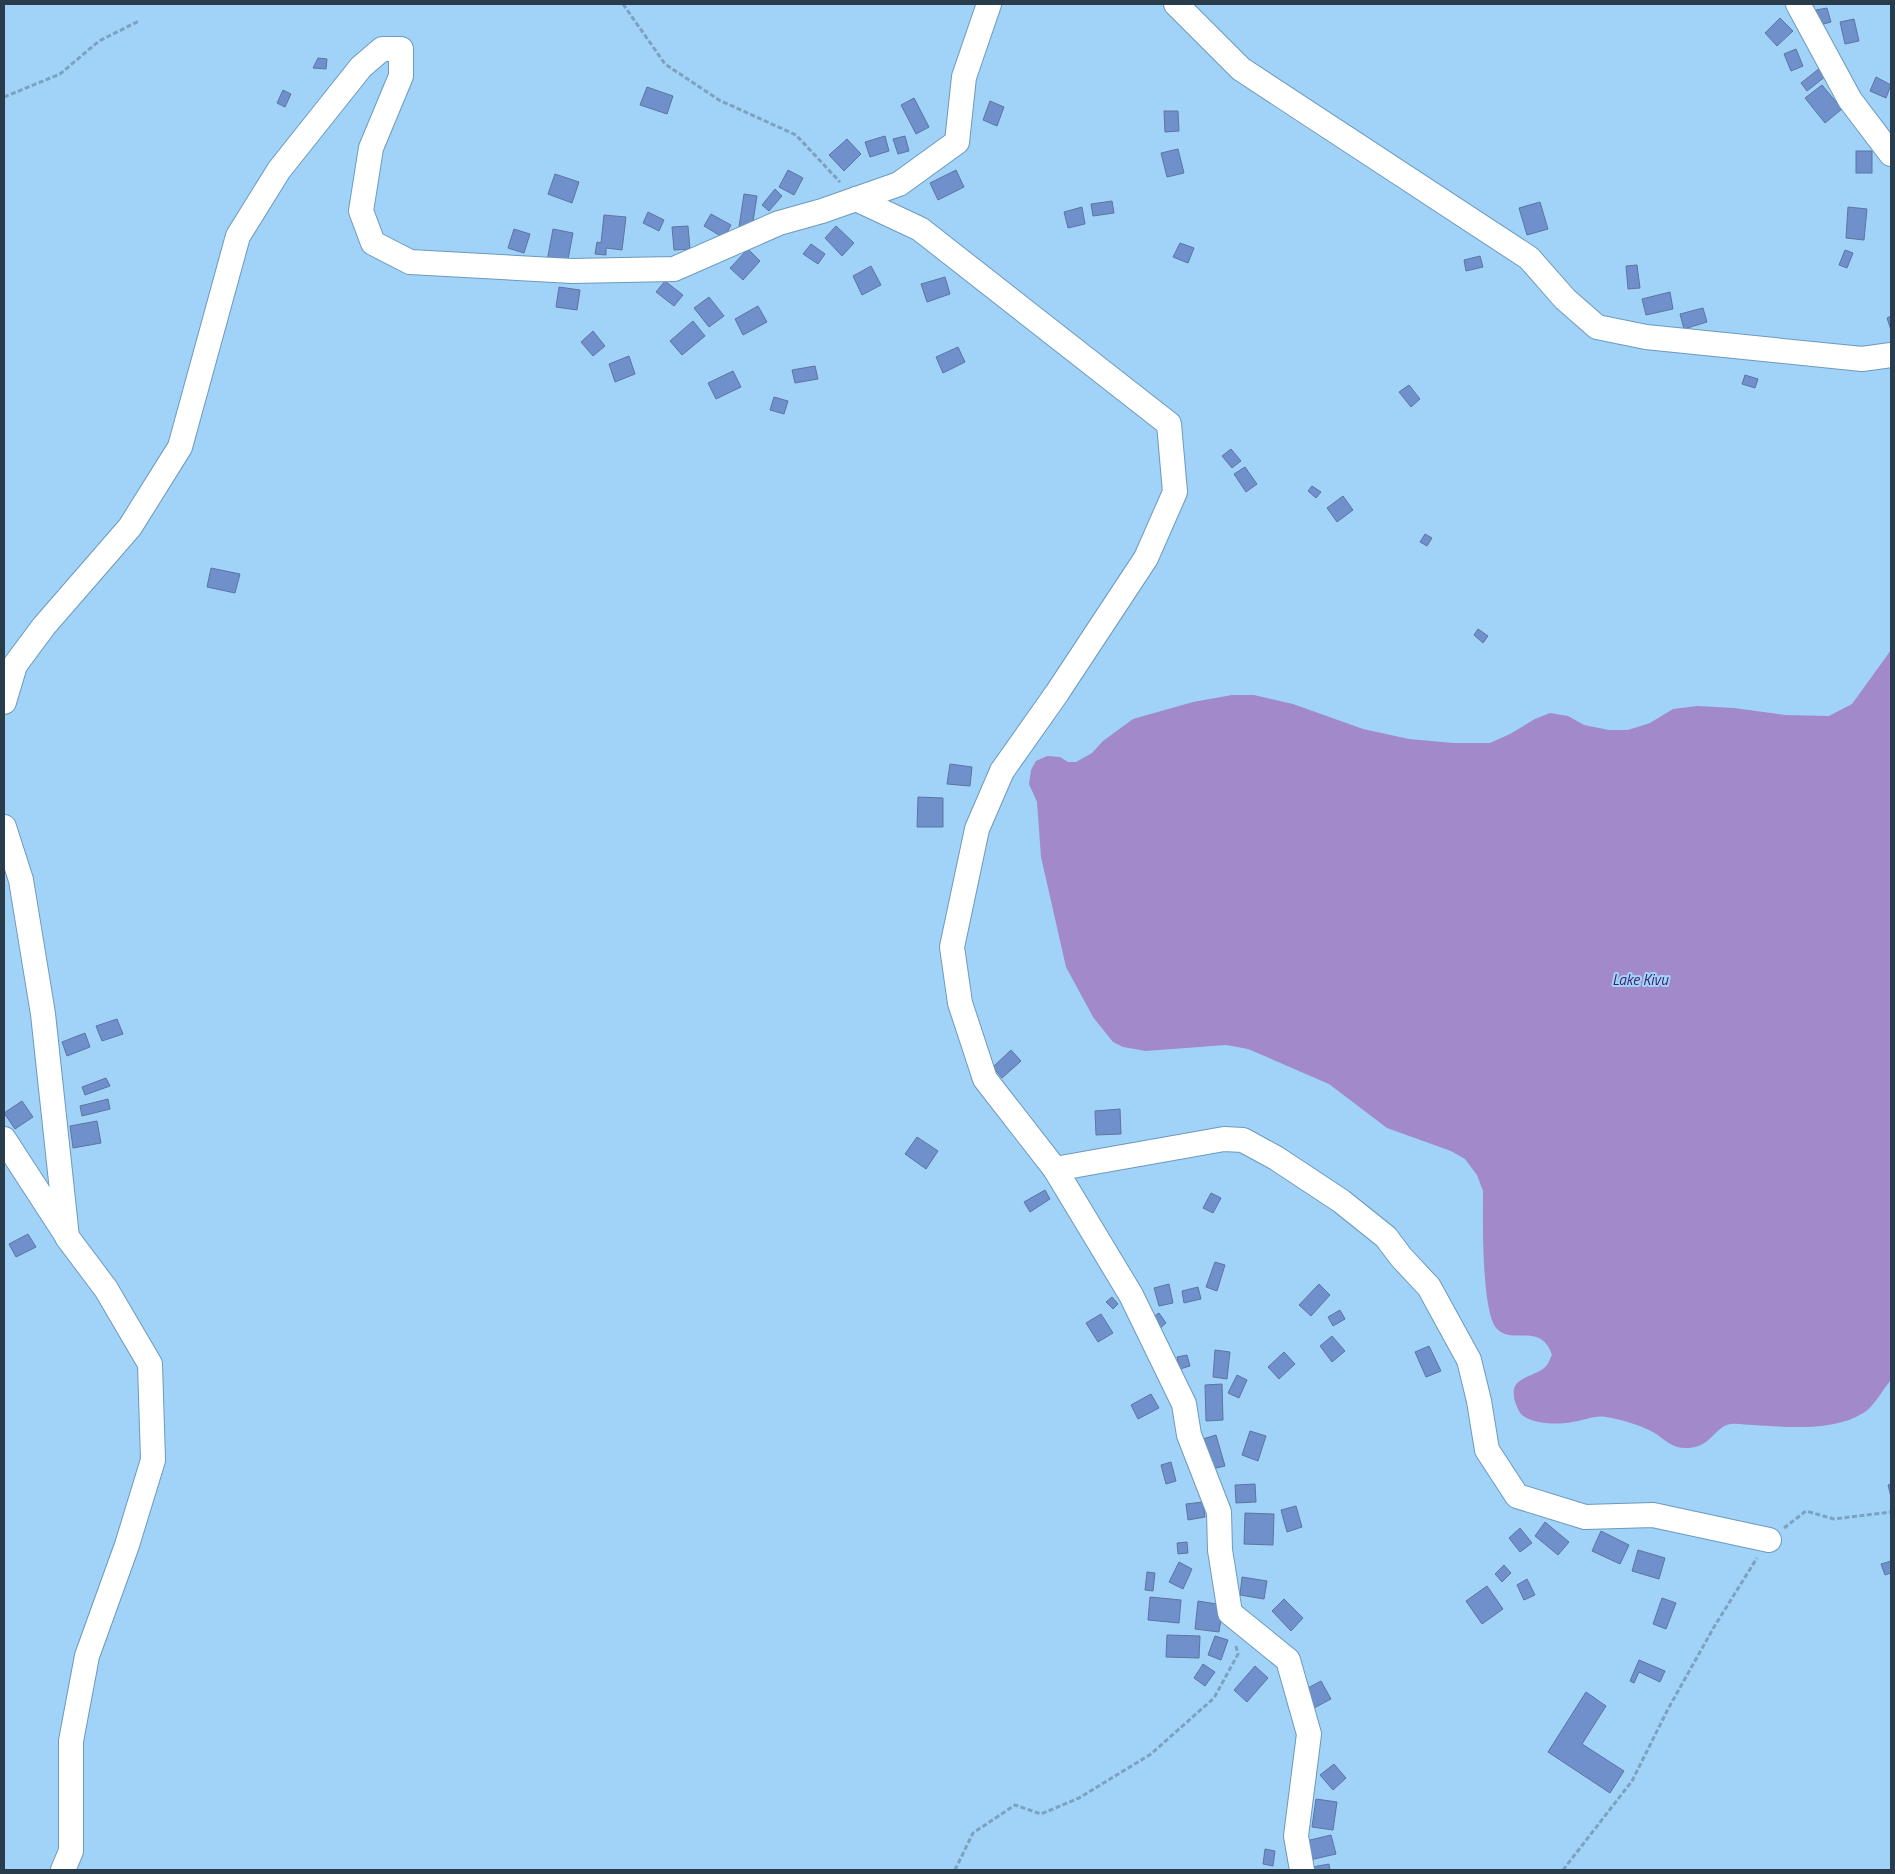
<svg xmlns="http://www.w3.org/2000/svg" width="1895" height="1874" viewBox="0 0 1895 1874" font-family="'Titillium Web',sans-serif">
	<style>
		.water { fill: #a289c9 }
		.building { fill: #6f90cb; stroke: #5d75a1 }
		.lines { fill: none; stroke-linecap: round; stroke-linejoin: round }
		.minor-casing { stroke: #6b9abe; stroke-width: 26 }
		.path { stroke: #7ba3c1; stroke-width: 3; stroke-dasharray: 5 2.5; stroke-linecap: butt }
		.minor { stroke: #fff; stroke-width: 24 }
		.labels { text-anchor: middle; stroke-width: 4; stroke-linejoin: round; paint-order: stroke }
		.water-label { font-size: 15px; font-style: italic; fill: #421d6a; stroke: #a1d2f8 }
	</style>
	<rect width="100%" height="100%" fill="#a1d2f8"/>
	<path class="water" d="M1891,650v730c-8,9 -16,25 -26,32 -30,20 -77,15 -112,13 -7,0 -15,-2 -22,-1 -16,2 -20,23 -42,24 -17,1 -23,-8 -36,-16 -13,-7 -33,-13 -47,-15 -12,-2 -23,4 -34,5 -13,3 -41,2 -51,-8 -3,-4 -7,-13 -7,-18 -4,-20 24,-19 33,-31 2,-2 3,-7 5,-10 -11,-33 -39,-10 -55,-26 -16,-17 -14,-112 -14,-138l-6,-16 -12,-16 -14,-8 -64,-23 -58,-44 -81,-35 -22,-4 -80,6 -23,-4 -10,-5 -20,-25 -27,-50 -25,-110 -4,-55 -8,-18 2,-14 5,-9 11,-5 13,1 8,5h8l16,-9 11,-12 30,-22 60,-17 39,-7h22l39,9 70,25 46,10 44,4h37l20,-9 25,-15 15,-6 18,3 16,9 25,5h19l22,-7 23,-14 24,-3 37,2 51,7 44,1 23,-12z"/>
	<g class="building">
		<polygon points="1827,8 1831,22 1820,25 1816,10"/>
		<polygon points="1780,18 1793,31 1777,46 1765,33"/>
		<polygon points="1854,19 1859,41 1845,44 1840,22"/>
		<polygon points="1796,49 1803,66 1791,71 1784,54"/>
		<polygon points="318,58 327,59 326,69 313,68"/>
		<polygon points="1820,68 1826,76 1807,91 1801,83"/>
		<polygon points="1876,77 1891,85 1886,98 1870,91"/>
		<polygon points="1822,85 1842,109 1825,123 1805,98"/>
		<polygon points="647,87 673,96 667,114 640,105"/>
		<polygon points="283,90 291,94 285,107 277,103"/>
		<polygon points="914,98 929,127 916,134 901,105"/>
		<polygon points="990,101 1004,107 997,126 983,120"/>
		<polygon points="1164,111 1178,111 1179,131 1165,132"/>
		<polygon points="885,136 889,151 870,157 865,142"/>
		<polygon points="905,136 909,151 898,154 893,139"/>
		<polygon points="847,139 861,154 844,171 829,155"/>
		<polygon points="1178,149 1184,173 1167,177 1161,153"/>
		<rect x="1856" y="151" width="16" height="22"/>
		<polygon points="788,170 803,178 794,195 779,187"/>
		<polygon points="956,170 964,187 938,200 930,183"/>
		<polygon points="555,174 579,182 572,203 548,194"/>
		<polygon points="775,189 782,196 769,211 762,205"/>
		<polygon points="744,194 757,196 752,228 739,227"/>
		<polygon points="1112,201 1114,213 1093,216 1091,204"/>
		<polygon points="1540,202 1548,229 1527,235 1519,208"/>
		<polygon points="1082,207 1085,224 1068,228 1064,212"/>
		<polygon points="1848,207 1867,209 1864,240 1846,238"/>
		<polygon points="648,212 664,220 659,231 643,223"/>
		<polygon points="711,214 731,225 724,238 704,226"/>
		<polygon points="604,215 626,217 622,250 606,248 606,255 595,254 597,242 601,243"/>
		<polygon points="688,226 690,249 674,250 672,227"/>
		<polygon points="836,226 854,243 842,256 825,238"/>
		<polygon points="514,229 530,234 524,253 508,248"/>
		<polygon points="553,229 573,233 567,265 547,261"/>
		<polygon points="1180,243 1194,248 1188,263 1173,257"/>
		<polygon points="811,244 825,254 818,264 803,254"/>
		<polygon points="748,249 760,261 743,280 730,268"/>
		<polygon points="1845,250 1853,253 1847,268 1839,265"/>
		<polygon points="1480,256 1483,267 1466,271 1464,260"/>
		<polygon points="1637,265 1640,288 1628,289 1626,266"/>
		<polygon points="871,266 881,285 862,295 853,276"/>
		<polygon points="945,277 950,294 927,302 921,284"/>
		<polygon points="665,281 683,295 674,306 656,292"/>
		<polygon points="559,287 580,290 577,310 556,307"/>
		<polygon points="1670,292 1673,309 1646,315 1642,299"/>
		<polygon points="709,297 724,316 709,327 694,308"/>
		<polygon points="758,306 767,322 743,335 735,319"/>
		<polygon points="1703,308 1707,322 1684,329 1680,314"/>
		<polygon points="1891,316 1891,330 1887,318"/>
		<polygon points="693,321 705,336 682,355 670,341"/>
		<polygon points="593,331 605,346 593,356 581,342"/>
		<polygon points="958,347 965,362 943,373 936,357"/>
		<polygon points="629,356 635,374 615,382 609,364"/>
		<polygon points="815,366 818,379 795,383 792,370"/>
		<polygon points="733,371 741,387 716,399 708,383"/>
		<polygon points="1745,375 1758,379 1755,388 1742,384"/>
		<polygon points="1409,385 1420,399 1411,407 1399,392"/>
		<polygon points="774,397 788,401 784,414 770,410"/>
		<polygon points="1231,449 1241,461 1232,468 1222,456"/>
		<polygon points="1245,467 1257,484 1246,492 1234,474"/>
		<polygon points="1312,486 1321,492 1316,498 1308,491"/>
		<polygon points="1343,496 1353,510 1337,522 1327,508"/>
		<polygon points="1425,534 1432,538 1427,546 1420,542"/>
		<polygon points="211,568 240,574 235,593 207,587"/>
		<polygon points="1478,629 1488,636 1483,643 1474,635"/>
		<polygon points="950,764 972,767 970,786 947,784"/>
		<polygon points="918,797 943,798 943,827 917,827"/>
		<polygon points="117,1019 123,1034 102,1041 96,1026"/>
		<polygon points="85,1033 90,1047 67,1056 62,1042"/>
		<polygon points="1011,1050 1021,1061 1002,1078 993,1067"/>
		<polygon points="106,1078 110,1086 85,1095 82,1087"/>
		<polygon points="108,1099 110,1109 82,1116 80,1106"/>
		<polygon points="22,1101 33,1117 15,1129 4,1113"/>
		<polygon points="1120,1109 1121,1134 1096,1135 1095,1111"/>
		<polygon points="97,1121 101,1143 73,1148 70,1126"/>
		<polygon points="917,1137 938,1151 926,1169 905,1154"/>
		<polygon points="1045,1190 1050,1199 1030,1212 1024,1202"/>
		<polygon points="1211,1193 1221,1198 1213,1213 1203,1208"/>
		<polygon points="28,1234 36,1247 16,1257 9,1244"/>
		<polygon points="1215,1262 1225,1265 1217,1291 1206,1287"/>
		<polygon points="1169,1284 1173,1303 1159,1306 1154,1288"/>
		<polygon points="1319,1284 1330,1295 1311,1316 1299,1305"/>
		<polygon points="1198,1287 1201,1299 1184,1303 1182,1291"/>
		<polygon points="1112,1297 1118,1304 1113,1309 1106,1302"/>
		<polygon points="1340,1310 1345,1319 1333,1326 1328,1317"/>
		<polygon points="1159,1313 1166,1323 1158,1330 1150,1319"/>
		<polygon points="1101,1314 1113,1333 1098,1342 1086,1323"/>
		<polygon points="1332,1336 1345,1351 1332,1362 1320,1346"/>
		<polygon points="1429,1346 1441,1371 1426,1377 1415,1352"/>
		<polygon points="1215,1350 1230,1352 1227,1379 1213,1377"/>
		<polygon points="1284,1352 1295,1364 1279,1379 1268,1367"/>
		<polygon points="1187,1355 1190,1366 1180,1369 1177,1357"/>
		<polygon points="1237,1375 1247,1380 1239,1398 1228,1393"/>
		<polygon points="1222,1384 1223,1420 1206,1421 1205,1385"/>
		<polygon points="1151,1394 1159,1408 1138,1419 1131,1405"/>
		<polygon points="1250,1431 1266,1436 1258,1461 1242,1455"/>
		<polygon points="1216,1435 1225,1466 1212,1469 1203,1439"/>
		<polygon points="1171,1462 1176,1481 1166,1484 1161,1465"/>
		<polygon points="1255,1484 1256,1502 1236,1503 1235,1485"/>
		<polygon points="1891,1484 1891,1497 1888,1485"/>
		<polygon points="1203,1502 1205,1517 1188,1520 1186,1504"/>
		<polygon points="1296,1506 1302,1527 1287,1532 1281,1510"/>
		<polygon points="1245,1513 1274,1514 1273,1545 1244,1544"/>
		<polygon points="1545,1522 1569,1542 1558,1555 1535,1536"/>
		<polygon points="1520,1528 1532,1543 1520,1552 1509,1538"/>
		<polygon points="1601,1531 1629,1545 1620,1564 1592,1551"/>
		<polygon points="1187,1542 1188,1553 1178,1554 1177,1543"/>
		<polygon points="1638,1550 1665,1558 1659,1579 1632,1571"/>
		<polygon points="1891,1561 1891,1573 1885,1575 1881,1564"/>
		<polygon points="1179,1562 1192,1569 1183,1589 1169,1582"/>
		<polygon points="1504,1565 1511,1573 1502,1582 1495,1574"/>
		<polygon points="1147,1572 1155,1573 1153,1591 1145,1590"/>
		<polygon points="1242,1577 1267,1581 1264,1599 1240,1595"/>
		<polygon points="1527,1579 1535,1595 1524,1600 1517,1585"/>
		<polygon points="1487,1586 1503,1609 1482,1624 1466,1601"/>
		<polygon points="1150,1597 1181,1600 1179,1623 1148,1620"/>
		<polygon points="1662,1598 1676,1603 1666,1629 1653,1624"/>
		<polygon points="1284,1599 1303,1618 1291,1631 1272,1611"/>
		<polygon points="1198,1601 1223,1605 1219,1632 1195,1629"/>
		<polygon points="1167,1635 1200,1636 1199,1658 1166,1657"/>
		<polygon points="1215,1636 1228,1640 1221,1660 1208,1655"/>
		<polygon points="1639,1660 1665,1671 1660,1682 1639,1672 1634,1683 1630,1681"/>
		<polygon points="1203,1664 1215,1672 1205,1686 1194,1678"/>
		<polygon points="1255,1666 1268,1678 1247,1702 1234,1690"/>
		<polygon points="1321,1681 1331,1699 1314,1708 1304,1690"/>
		<polygon points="1586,1692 1606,1706 1582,1744 1624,1771 1610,1793 1548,1752"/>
		<polygon points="1334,1764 1346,1778 1333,1790 1320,1775"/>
		<polygon points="1316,1799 1337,1802 1333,1830 1312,1827"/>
		<polygon points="1331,1835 1336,1854 1310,1860 1306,1841"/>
		<polygon points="1265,1849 1275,1851 1273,1866 1263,1864"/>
		<polygon points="1329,1864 1330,1870 1307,1870 1307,1868"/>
	</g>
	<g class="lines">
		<g class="minor-casing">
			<g id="minor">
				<polyline points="1176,4 1241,69 1529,258 1565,299 1597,327 1646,337 1862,359 1891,355"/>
				<polyline points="1798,4 1850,100 1891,154"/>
				<polyline points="856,199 920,229 1169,424 1175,492 1146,558 1057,693 1002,771 977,829 952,947 960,1003 985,1079 1055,1169 1131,1295 1184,1404 1189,1435 1219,1512 1220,1550 1230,1613 1288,1660 1309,1734 1296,1836 1302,1870"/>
				<polyline points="4,702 15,665 44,626 130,527 180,447 238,236 279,170 361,67 382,49 401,49 401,76 371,148 361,211 373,243 410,262 572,271 674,269 779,223 822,211 899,184 957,142 964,77 989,4"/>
				<polyline points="4,827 21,880 43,1014 67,1237 106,1289 150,1364 153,1460 127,1545 87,1656 71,1741 71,1851 63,1870"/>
				<polyline points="4,1139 65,1233"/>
				<polyline points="1055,1169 1224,1139 1243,1140 1276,1158 1341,1201 1386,1237 1401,1257 1429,1287 1469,1360 1479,1401 1487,1450 1517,1496 1585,1517 1653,1515 1769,1540"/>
			</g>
		</g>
		<g class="path">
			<polyline points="623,4 665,64 719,100 796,135 840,182"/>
			<polyline points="4,97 60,74 99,41 139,21"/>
			<polyline points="1784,1528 1806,1511 1834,1519 1891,1512"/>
			<polyline points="955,1870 973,1833 1015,1805 1041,1814 1079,1798 1151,1754 1214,1698 1238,1654 1236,1646"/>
			<polyline points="1563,1870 1632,1781 1668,1709 1714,1627 1757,1558"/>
		</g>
		<use href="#minor" class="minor"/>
	</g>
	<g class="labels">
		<g class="water-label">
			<text x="1640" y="985">Lake Kivu</text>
		</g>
	</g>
	<rect width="1895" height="1874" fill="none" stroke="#283c4b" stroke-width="10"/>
</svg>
